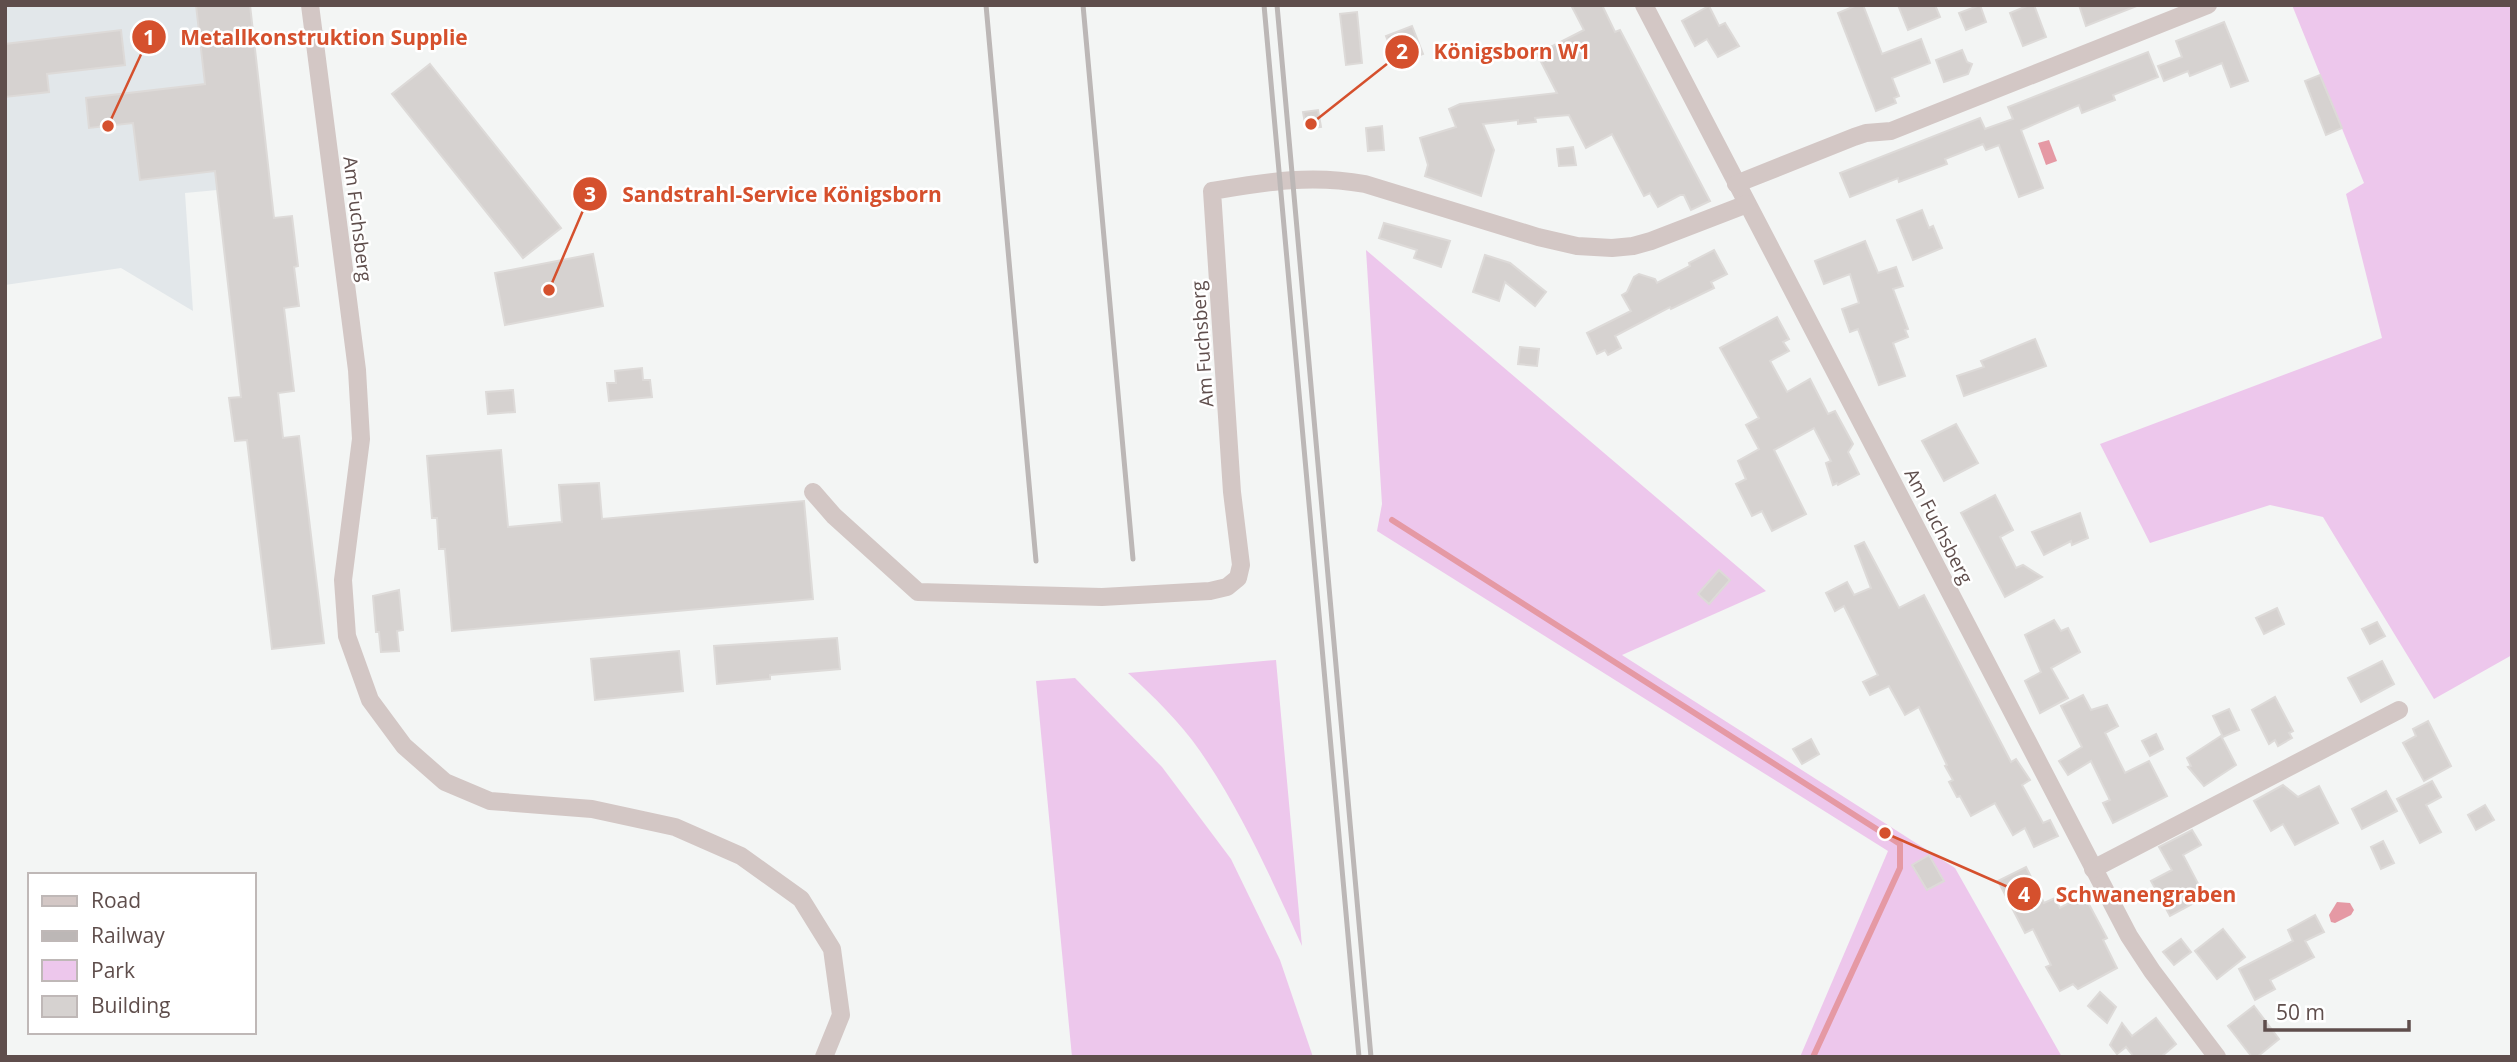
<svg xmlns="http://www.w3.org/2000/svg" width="2517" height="1062" viewBox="0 0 2517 1062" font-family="'Open Sans',sans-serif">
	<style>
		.commercial { fill: #e2e7ea }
		.green { fill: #edc7ec }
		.water { fill: #e599a4 }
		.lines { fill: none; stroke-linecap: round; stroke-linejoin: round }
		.stream { stroke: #e599a4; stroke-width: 6 }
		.building { fill: #d6d2d0; stroke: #dddad8; stroke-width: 2 }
		.minor { stroke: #d3c7c5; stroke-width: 18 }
		.rail { stroke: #bcb7b6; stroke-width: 5 }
		.labels { text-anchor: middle; stroke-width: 5; stroke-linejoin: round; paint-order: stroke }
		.street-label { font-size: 19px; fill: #5f4e4c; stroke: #fff }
		.leader { fill: none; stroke: #d5502d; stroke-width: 2.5 }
		.callout-dot { fill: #d5502d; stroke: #fff; stroke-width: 2.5 }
		.mark-label { font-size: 21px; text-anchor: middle; font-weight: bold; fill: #fff }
		.callout-label { font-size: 21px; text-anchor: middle; font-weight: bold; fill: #d5502d; stroke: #fff; stroke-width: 5; stroke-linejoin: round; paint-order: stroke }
	</style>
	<rect width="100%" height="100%" fill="#f3f5f4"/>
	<polygon class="commercial" points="5,5 196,5 217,190 185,193 193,311 121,268 5,285"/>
	<g class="green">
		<polygon points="2292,5 2512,5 2512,655 2434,699 2323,517 2270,505 2150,543 2100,444 2382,338 2346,194 2364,183"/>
		<polygon points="1366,250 1766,591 1622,655 1955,868 2062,1057 1800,1057 1888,851 1377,531 1382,504"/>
		<path d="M1276,660l26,286c-30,-66 -60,-134 -102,-195 -20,-29 -46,-54 -72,-78z"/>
		<polygon points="1075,678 1162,767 1231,859 1280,960 1313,1057 1072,1057 1036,681"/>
	</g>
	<g class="water">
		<polygon points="2049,140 2057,161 2046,165 2038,143"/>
		<polygon points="2337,902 2350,903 2354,910 2351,915 2335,923 2331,922 2329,915"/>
	</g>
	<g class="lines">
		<polyline class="stream" points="1392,520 1900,844 1900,868 1813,1057"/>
	</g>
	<g class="building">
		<polygon points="196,5 250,5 274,218 292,216 298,266 294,267 299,306 284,308 294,391 278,393 283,438 299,436 324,643 272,649 247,440 235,441 229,398 241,397 215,171 140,180 133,123 89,128 86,98 205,84"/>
		<polygon points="1571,5 1602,5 1615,32 1620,30 1710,201 1691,210 1684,195 1680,195 1658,207 1650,193 1644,196 1612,134 1586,148 1569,115 1535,118 1536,122 1518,124 1518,120 1483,124 1494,150 1481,196 1425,176 1428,165 1420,138 1456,127 1449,109 1460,104 1557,93 1537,54 1584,30"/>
		<polygon points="1857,5 1863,5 1882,54 1921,39 1930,63 1892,78 1899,96 1894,98 1896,103 1876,111 1838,13"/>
		<polygon points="1898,5 1935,5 1940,17 1908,30"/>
		<polygon points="1980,5 1986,22 1966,30 1959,13"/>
		<polygon points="2029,5 2034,5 2046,37 2023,46 2010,13"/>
		<polygon points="2079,5 2136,5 2137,6 2086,26"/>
		<polygon points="1709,6 1719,26 1725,23 1739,46 1718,57 1707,39 1695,46 1682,21"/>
		<polygon points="1357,12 1362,63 1346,65 1340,14"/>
		<polygon points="2224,22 2248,81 2231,87 2222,63 2190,76 2188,71 2164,81 2158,66 2182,57 2176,41"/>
		<polygon points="1412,26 1423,54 1397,64 1386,36"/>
		<polygon points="121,30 125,65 47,74 49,92 5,97 5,44"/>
		<polygon points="1962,50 1967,62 1972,64 1968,74 1944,82 1936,60"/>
		<polygon points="2148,52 2158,77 2113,95 2115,100 2082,113 2079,105 2021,130 2043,188 2019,197 1999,145 1986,150 1983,144 1945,159 1947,164 1899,182 1898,178 1850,197 1840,173 1980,118 1985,129 2013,119 2008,107"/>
		<polygon points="430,64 561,228 523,258 392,94"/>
		<polygon points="2320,75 2342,128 2326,135 2305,81"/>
		<polygon points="1318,110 1321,127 1306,129 1303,112"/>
		<polygon points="1382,126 1384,150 1368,151 1366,128"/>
		<polygon points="1573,147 1576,165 1559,166 1557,149"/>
		<polygon points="1922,210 1929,228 1933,226 1942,248 1913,260 1897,220"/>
		<polygon points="1384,223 1450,241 1441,267 1414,258 1417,250 1379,238"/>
		<polygon points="1865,241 1878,273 1896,267 1903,286 1893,289 1908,329 1905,330 1908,337 1893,343 1905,376 1879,385 1858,329 1850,332 1842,309 1859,303 1850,274 1824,284 1815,261"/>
		<polygon points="1714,250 1727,274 1711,282 1714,288 1671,309 1670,307 1615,336 1621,348 1608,355 1605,350 1597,354 1587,333 1631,311 1622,295 1627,292 1634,277 1639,274 1655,279 1657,283 1690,266 1689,263"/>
		<polygon points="593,254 603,306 505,325 495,273"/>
		<polygon points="1485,255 1510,263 1546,292 1535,306 1505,282 1499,301 1473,292"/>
		<polygon points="1777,317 1789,339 1783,342 1789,351 1770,361 1787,392 1810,379 1828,414 1835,411 1853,444 1848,452 1859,474 1838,485 1837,483 1833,485 1826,463 1831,461 1814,428 1774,450 1806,514 1772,531 1762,511 1752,516 1736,484 1746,479 1738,461 1759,449 1746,425 1759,418 1720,348"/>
		<polygon points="2035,339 2046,366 1964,396 1957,376 1984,367 1981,361"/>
		<polygon points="1520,347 1539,349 1537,366 1518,364"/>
		<polygon points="642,368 643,380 650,380 652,397 609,401 607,383 616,383 615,371"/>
		<polygon points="513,390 515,412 488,414 486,392"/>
		<polygon points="1956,424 1978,463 1944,481 1922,441"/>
		<polygon points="501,450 508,527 562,522 559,485 599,483 602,519 804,501 813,599 452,631 445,549 439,549 437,518 432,518 427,456"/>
		<polygon points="1995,495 2013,530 2000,537 2016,568 2023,565 2042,577 2005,597 1961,513"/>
		<polygon points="2080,513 2088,538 2072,545 2071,541 2044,555 2032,532"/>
		<polygon points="1864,542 1899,608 1924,595 2011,762 2016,759 2030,780 2022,785 2043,823 2050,820 2058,836 2034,847 2025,828 2013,835 1995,803 1971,816 1960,796 1957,797 1949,782 1953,780 1945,766 1947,765 1919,707 1905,715 1889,686 1870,695 1863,682 1878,675 1844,606 1835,611 1826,593 1847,582 1854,595 1871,588 1855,546"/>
		<polygon points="1719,570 1730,580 1709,604 1698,594"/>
		<polygon points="399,590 403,630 397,631 399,651 381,652 379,632 376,632 373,596"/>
		<polygon points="2277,608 2284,624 2264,634 2256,618"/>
		<polygon points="2054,620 2061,631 2068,628 2080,652 2051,668 2068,698 2040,713 2025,681 2041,672 2025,635"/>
		<polygon points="2377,622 2385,636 2370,644 2362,629"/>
		<polygon points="837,638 840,669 770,675 770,679 717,684 714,646"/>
		<polygon points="679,651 683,691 595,700 591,659"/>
		<polygon points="2382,661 2394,684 2361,702 2348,678"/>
		<polygon points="2083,695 2091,710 2107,705 2118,726 2105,733 2125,773 2149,761 2167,796 2113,823 2103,803 2110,800 2091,761 2068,775 2059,761 2082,747 2061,706"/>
		<polygon points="2275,697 2293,731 2289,733 2292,738 2278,746 2275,740 2269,744 2252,710"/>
		<polygon points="2229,709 2239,730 2223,737 2213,716"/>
		<polygon points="2428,721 2451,766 2424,781 2403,743 2416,736 2413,729"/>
		<polygon points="2156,734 2163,749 2150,756 2142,741"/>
		<polygon points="2221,736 2236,765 2204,786 2188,767 2191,766 2187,758"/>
		<polygon points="1811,739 1819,754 1802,764 1793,749"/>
		<polygon points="2432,781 2441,797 2426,805 2441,832 2420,843 2397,799"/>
		<polygon points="2283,785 2298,797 2319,786 2338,823 2295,845 2283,824 2271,831 2254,801"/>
		<polygon points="2386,791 2397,811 2362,829 2352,809"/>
		<polygon points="2485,805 2494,820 2476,830 2468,815"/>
		<polygon points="2192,830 2201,845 2183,855 2205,897 2170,916 2151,881 2172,870 2159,847"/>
		<polygon points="2383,841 2394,863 2381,869 2371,847"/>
		<polygon points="1929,855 1944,881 1927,890 1912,865"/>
		<polygon points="2026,867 2044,903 2055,898 2060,908 2084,895 2107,938 2103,940 2117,968 2078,989 2073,984 2060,991 2046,967 2051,965 2033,929 2025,933 1998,881"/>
		<polygon points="2315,915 2324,932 2305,941 2314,957 2270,980 2275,989 2255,1000 2239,969 2293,941 2288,930"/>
		<polygon points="2223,929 2245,957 2217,979 2195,951"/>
		<polygon points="2181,939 2191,952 2174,965 2163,952"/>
		<polygon points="2100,992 2116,1007 2107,1023 2088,1006"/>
		<polygon points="2254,1006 2279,1039 2257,1057 2252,1057 2228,1026"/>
		<polygon points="2156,1018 2176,1044 2161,1057 2134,1057 2126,1047 2117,1054 2110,1045 2122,1023 2132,1036"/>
	</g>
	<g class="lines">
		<g class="minor">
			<polyline points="310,5 357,370 361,439 343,580 347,636 370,700 404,746 445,782 490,801 592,809 675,827 741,856 801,899 832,949 841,1015 824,1057"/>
			<polyline points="1644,5 2129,936 2152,971 2217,1057"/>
			<polyline points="1736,184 1854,137 1866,133 1891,131 2208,5"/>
			<path d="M813,492l21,24 84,76 184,5 108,-6 17,-4 11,-9 3,-13 -9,-73 -20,-301c54,-9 98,-17 153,-7l173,53 39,9 35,2 21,-2 18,-5 96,-37"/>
			<polyline points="2093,869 2399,710"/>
		</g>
		<g class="rail">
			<polyline points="986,5 1036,561"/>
			<polyline points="1083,5 1133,559"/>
			<polyline points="1264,5 1359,1057"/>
			<polyline points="1277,5 1371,1057"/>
		</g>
	</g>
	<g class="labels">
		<g class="street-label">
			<text transform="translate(358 219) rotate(83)" y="7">Am Fuchsberg</text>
			<text transform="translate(1202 344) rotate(-94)" y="7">Am Fuchsberg</text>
			<text transform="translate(1939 526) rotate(63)" y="7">Am Fuchsberg</text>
		</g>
	</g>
	<path class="leader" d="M108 126L149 37M1311 124L1402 52M549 290L590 194M1885 833L2024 894"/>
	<g class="callout-dot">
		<circle cx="108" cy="126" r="7"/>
		<circle cx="1311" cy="124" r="7"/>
		<circle cx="549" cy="290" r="7"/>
		<circle cx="1885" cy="833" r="7"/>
		<circle cx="149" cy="37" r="18"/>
		<circle cx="1402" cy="52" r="18"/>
		<circle cx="590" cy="194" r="18"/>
		<circle cx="2024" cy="894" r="18"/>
	</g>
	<g class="mark-label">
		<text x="149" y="45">1</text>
		<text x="1402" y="59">2</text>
		<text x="590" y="202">3</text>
		<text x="2024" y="902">4</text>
	</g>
	<g class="callout-label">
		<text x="324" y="45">Metallkonstruktion Supplie</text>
		<text x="1512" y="59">Königsborn W1</text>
		<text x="782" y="202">Sandstrahl-Service Königsborn</text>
		<text x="2146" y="902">Schwanengraben</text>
	</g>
	<rect width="2517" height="1062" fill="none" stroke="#5f4e4c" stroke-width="14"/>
	<rect x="28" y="873" width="228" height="161" fill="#ffffff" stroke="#bfb8b7" stroke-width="2"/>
	<rect x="42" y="896" width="35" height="10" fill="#d3c7c5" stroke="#bfb8b7" stroke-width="2"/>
	<text x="91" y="908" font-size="21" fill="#5f4e4c">Road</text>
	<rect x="42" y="931" width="35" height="10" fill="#bcb7b6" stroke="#bfb8b7" stroke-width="2"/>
	<text x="91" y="943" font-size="21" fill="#5f4e4c">Railway</text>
	<rect x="42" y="960" width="35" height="21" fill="#edc7ec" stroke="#bfb8b7" stroke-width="2"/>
	<text x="91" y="978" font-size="21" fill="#5f4e4c">Park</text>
	<rect x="42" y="996" width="35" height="21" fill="#d6d2d0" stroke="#bfb8b7" stroke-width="2"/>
	<text x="91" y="1013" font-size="21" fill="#5f4e4c">Building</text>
	<path d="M2265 1020v10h144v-10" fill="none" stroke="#5f4e4c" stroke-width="3.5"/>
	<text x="2276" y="1020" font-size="21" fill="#5f4e4c" stroke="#ffffff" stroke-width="5" paint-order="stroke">50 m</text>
</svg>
